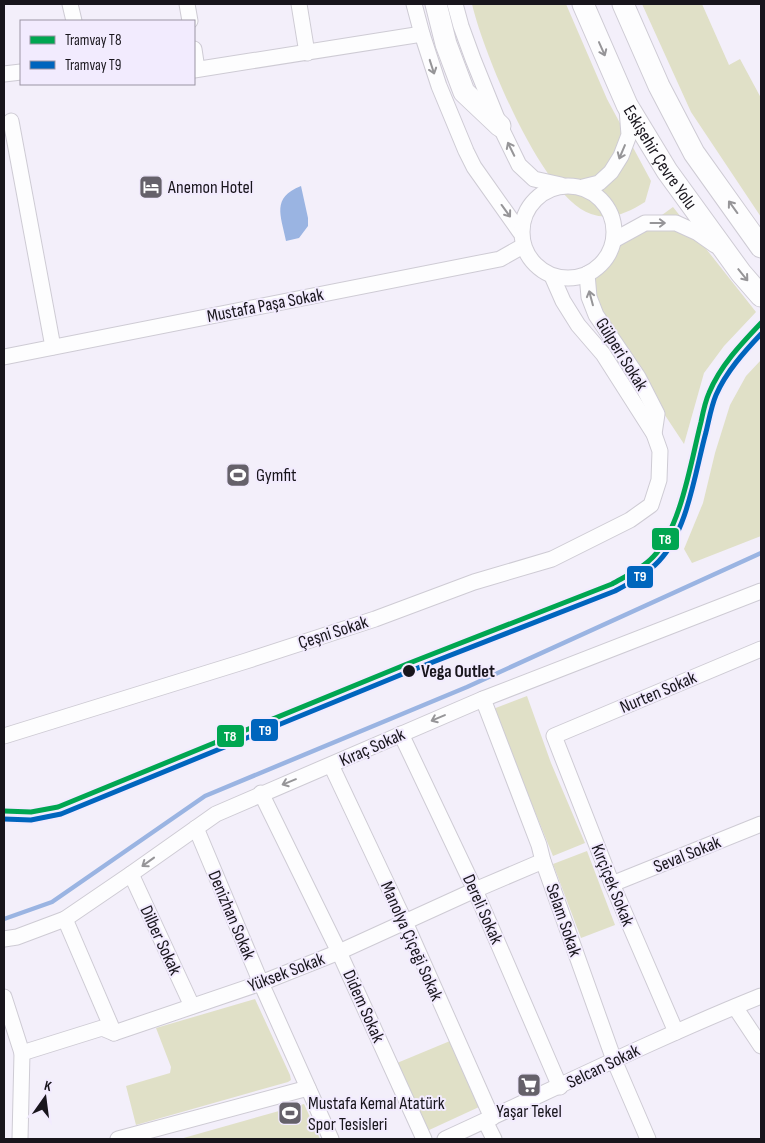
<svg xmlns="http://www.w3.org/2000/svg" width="765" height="1143" viewBox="0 0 765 1143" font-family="'Sofia Sans Condensed',sans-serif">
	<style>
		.green { fill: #e0e0c7 }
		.water { fill: #9ab4e2 }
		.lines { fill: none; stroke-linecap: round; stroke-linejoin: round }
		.stream { stroke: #9ab4e2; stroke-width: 4.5 }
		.minor-casing { stroke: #cecbd4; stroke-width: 17 }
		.highway-casing { stroke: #cecbd4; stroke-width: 23 }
		.minor { stroke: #fdfdfe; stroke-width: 15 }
		.highway { stroke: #fdfdfe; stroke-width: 21 }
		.tram-1-casing { stroke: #f2ebfe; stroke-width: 9 }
		.tram-2-casing { stroke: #f2ebfe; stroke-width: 9 }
		.tram-1 { stroke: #00a651; stroke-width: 5 }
		.tram-2 { stroke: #0065bd; stroke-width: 5 }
		.oneway { stroke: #969598 }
		.stop-dot { fill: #18151c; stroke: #f2ebfe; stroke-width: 2 }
		.labels { text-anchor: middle; stroke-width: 4; stroke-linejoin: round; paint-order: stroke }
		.street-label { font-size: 18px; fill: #18151c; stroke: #f2ebfe }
		.poi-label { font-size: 18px; fill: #18151c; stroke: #f2ebfe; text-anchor: start }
		.stop-label { font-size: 18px; font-weight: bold; fill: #18151c; stroke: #f2ebfe; text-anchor: start }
		.line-badge { stroke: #f2ebfe; stroke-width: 2 }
		.badge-label { font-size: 14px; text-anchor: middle; font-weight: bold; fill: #fff }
	</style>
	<rect width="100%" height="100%" fill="#f3effa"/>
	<g class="green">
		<path d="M472,4h94l41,95 44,82 -6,21c-16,10 -34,19 -54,12 -48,-15 -108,-162 -119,-210z"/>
		<polygon points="642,4 702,4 729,65 740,59 761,98 761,217 691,112"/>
		<polygon points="673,207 756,312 724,346 704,373 684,444 587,297 583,278 600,260"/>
		<polygon points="761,360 761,536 692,563 684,549 703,503 715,453 730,405 746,376"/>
		<polygon points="527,696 551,763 585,843 553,856 493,709"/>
		<polygon points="587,851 615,925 581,938 553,864"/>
		<polygon points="255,999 290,1075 291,1080 288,1082 136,1125 126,1086 170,1073 171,1067 156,1028"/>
		<polygon points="450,1041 479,1107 427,1131 397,1063"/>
		<polygon points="304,1104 320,1139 180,1139"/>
	</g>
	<path class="water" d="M301,186l7,32v8l-9,12 -13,3c-5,-26 -15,-43 15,-55z"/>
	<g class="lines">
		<polyline class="stream" points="4,919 52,902 205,796 467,687 761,553"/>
		<g class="minor-casing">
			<g id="minor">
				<polyline points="70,4 74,21"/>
				<polyline points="187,4 190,21"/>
				<polyline points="299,4 307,53"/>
				<polyline points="414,4 422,34 439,86 466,151 474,167 520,232"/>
				<polyline points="455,4 461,26 473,59 500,126 519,165 534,179 561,185"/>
				<polyline points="194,49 197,69"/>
				<polyline points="194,70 422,34"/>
				<polyline points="4,74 21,72"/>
				<polyline points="11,121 53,347"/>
				<circle cx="568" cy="232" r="46"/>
				<polyline points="583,187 599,183 611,172 621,156 629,135 627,109"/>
				<polyline points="614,240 645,223 676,223 698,233 715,245"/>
				<polyline points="587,274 589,297 596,315 638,377 657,414 654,434"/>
				<polyline points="4,357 500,259 523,246"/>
				<polyline points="483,699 539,845 543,861 614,1060 648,1139"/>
				<polyline points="401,734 475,890 560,1087"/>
				<polyline points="4,736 246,661 375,619 474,582 552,559 630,520 651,505 659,480 660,451 654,434 603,354 578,325 563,301 552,276"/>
				<polyline points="331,765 405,922 492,1118"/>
				<polyline points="261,793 339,952 424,1139"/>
				<polyline points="196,828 261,983 331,1139"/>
				<polyline points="131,874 192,1006"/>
				<polyline points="612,884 761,824"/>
				<polyline points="65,919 114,1033"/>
				<polyline points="4,939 17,937 65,919 131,874 216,814 483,699 761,591"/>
				<polyline points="4,997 22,1053 20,1139"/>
				<polyline points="735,1007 761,1046"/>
				<polyline points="676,1032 612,884 554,736 761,649"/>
				<polyline points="22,1053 102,1028 114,1033 261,983 339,952 475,890 543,861"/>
				<polyline points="485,1121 494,1139"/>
				<polyline points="118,1139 308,1088"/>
				<path d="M445,1139c105,-48 209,-100 316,-143"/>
			</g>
		</g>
		<g class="highway-casing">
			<g id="highway">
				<polyline points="436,4 446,44 464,92 500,126"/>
				<path id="s1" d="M583,4l44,101 40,66 74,102 20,23"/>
				<polyline points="623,4 659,86 694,153 761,247"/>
			</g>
		</g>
		<use href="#minor" class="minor"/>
		<use href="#highway" class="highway"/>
		<g class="tram-1-casing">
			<path id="tram-1" d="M4,811l27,1 27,-5 349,-143 205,-80c14,-8 30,-15 41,-27 28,-29 38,-96 48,-135 2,-10 4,-20 8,-29 11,-27 32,-49 52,-70"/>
		</g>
		<g class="tram-2-casing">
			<path id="tram-2" d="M4,819l27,1 30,-6 349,-143 205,-80c15,-8 32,-17 44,-30 29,-31 36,-89 47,-129 3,-12 5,-25 10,-37 10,-23 28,-43 45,-61"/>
		</g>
		<use href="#tram-1" class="tram-1"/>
		<use href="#tram-2" class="tram-2"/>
	</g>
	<defs><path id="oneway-shaft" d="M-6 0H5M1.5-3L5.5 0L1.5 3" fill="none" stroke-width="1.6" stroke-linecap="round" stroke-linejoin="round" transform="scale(1.25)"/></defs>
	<g class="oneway">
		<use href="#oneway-shaft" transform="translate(602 49) rotate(66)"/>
		<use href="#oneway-shaft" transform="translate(432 67) rotate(72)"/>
		<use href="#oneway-shaft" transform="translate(511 149) rotate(-116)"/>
		<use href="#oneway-shaft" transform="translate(622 152) rotate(113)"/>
		<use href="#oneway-shaft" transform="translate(733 207) rotate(-126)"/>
		<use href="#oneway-shaft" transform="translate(506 211) rotate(54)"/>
		<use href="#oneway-shaft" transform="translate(658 223)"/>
		<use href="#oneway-shaft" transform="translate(743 275) rotate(51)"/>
		<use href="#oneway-shaft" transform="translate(591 298) rotate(-105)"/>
		<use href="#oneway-shaft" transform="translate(438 718) rotate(157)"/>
		<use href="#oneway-shaft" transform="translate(289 782) rotate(158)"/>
		<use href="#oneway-shaft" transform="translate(148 862) rotate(144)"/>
	</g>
	<defs>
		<g id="hotel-square" transform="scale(1.25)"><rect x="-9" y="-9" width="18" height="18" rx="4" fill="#65616a" stroke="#f2ebfe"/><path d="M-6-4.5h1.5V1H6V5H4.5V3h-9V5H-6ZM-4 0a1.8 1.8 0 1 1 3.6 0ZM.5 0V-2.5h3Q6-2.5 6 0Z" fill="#fff"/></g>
		<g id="stadium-square" transform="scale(1.25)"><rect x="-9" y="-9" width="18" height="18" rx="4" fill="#65616a" stroke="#f2ebfe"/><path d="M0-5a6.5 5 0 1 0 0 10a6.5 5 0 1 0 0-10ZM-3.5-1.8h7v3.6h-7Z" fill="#fff"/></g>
		<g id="supermarket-square" transform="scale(1.25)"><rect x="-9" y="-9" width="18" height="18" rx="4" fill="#65616a" stroke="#f2ebfe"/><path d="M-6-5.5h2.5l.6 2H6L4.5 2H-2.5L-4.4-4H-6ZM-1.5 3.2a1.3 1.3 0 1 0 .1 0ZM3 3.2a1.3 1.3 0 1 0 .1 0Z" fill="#fff"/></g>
	</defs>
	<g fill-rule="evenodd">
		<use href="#hotel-square" x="151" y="187"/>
		<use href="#stadium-square" x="238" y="475"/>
		<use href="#supermarket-square" x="529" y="1085"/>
		<use href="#stadium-square" x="290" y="1113"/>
	</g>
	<circle class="stop-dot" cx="409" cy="671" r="7"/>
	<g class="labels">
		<g class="street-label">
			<text dy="6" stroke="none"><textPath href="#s1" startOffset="172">Eskişehir Çevre Yolu</textPath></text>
			<text transform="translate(265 305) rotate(-11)" y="6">Mustafa Paşa Sokak</text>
			<text transform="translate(622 354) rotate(58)" y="6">Gülperi Sokak</text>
			<text transform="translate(333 632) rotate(-18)" y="6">Çeşni Sokak</text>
			<text transform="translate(658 692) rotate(-23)" y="6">Nurten Sokak</text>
			<text transform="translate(372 747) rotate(-24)" y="6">Kıraç Sokak</text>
			<text transform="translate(687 854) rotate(-22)" y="6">Seval Sokak</text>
			<text transform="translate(613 885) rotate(68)" y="6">Kırçiçek Sokak</text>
			<text transform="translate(483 909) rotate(66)" y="6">Dereli Sokak</text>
			<text transform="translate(232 915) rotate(67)" y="6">Denizhan Sokak</text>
			<text transform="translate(564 920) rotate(71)" y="6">Selam Sokak</text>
			<text transform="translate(161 940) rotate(65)" y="6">Dilber Sokak</text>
			<text transform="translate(412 941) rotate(66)" y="6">Manolya Çiçeği Sokak</text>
			<text transform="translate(286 972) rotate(-21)" y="6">Yüksek Sokak</text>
			<text transform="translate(364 1006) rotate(66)" y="6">Didem Sokak</text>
			<text transform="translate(603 1066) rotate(-26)" y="6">Selcan Sokak</text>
		</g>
		<g class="poi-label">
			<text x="168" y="193">Anemon Hotel</text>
			<text x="256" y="481">Gymfit</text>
			<text x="308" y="1109">Mustafa Kemal Atatürk<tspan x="308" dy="21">Spor Tesisleri</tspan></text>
			<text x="529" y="1117" text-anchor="middle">Yaşar Tekel</text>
		</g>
		<g class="stop-label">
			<text x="421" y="677">Vega Outlet</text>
		</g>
	</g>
	<g class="line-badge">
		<rect x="651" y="527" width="29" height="24" rx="5" fill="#00a651"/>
		<rect x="626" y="565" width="28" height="24" rx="5" fill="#0065bd"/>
		<rect x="250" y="718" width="29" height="24" rx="5" fill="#0065bd"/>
		<rect x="216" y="724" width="29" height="24" rx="5" fill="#00a651"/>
	</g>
	<g class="badge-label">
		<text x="665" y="544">T8</text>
		<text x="640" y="581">T9</text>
		<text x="265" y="735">T9</text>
		<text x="230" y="741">T8</text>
	</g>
	<rect width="765" height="1143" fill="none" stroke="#18151c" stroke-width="10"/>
	<rect x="20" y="20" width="175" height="65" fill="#f2ebfe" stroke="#9b95a4"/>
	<rect x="30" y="36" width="25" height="8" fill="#00a651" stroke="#9b95a4"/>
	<text x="65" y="45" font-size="15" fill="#18151c">Tramvay T8</text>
	<rect x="30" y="61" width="25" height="8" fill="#0065bd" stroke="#9b95a4"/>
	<text x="65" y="70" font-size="15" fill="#18151c">Tramvay T9</text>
	<g transform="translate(45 1098) rotate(14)" stroke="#f2ebfe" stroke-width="4" paint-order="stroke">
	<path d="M0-4L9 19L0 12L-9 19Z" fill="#18151c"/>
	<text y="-8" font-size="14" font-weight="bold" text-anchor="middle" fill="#18151c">K</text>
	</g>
</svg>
